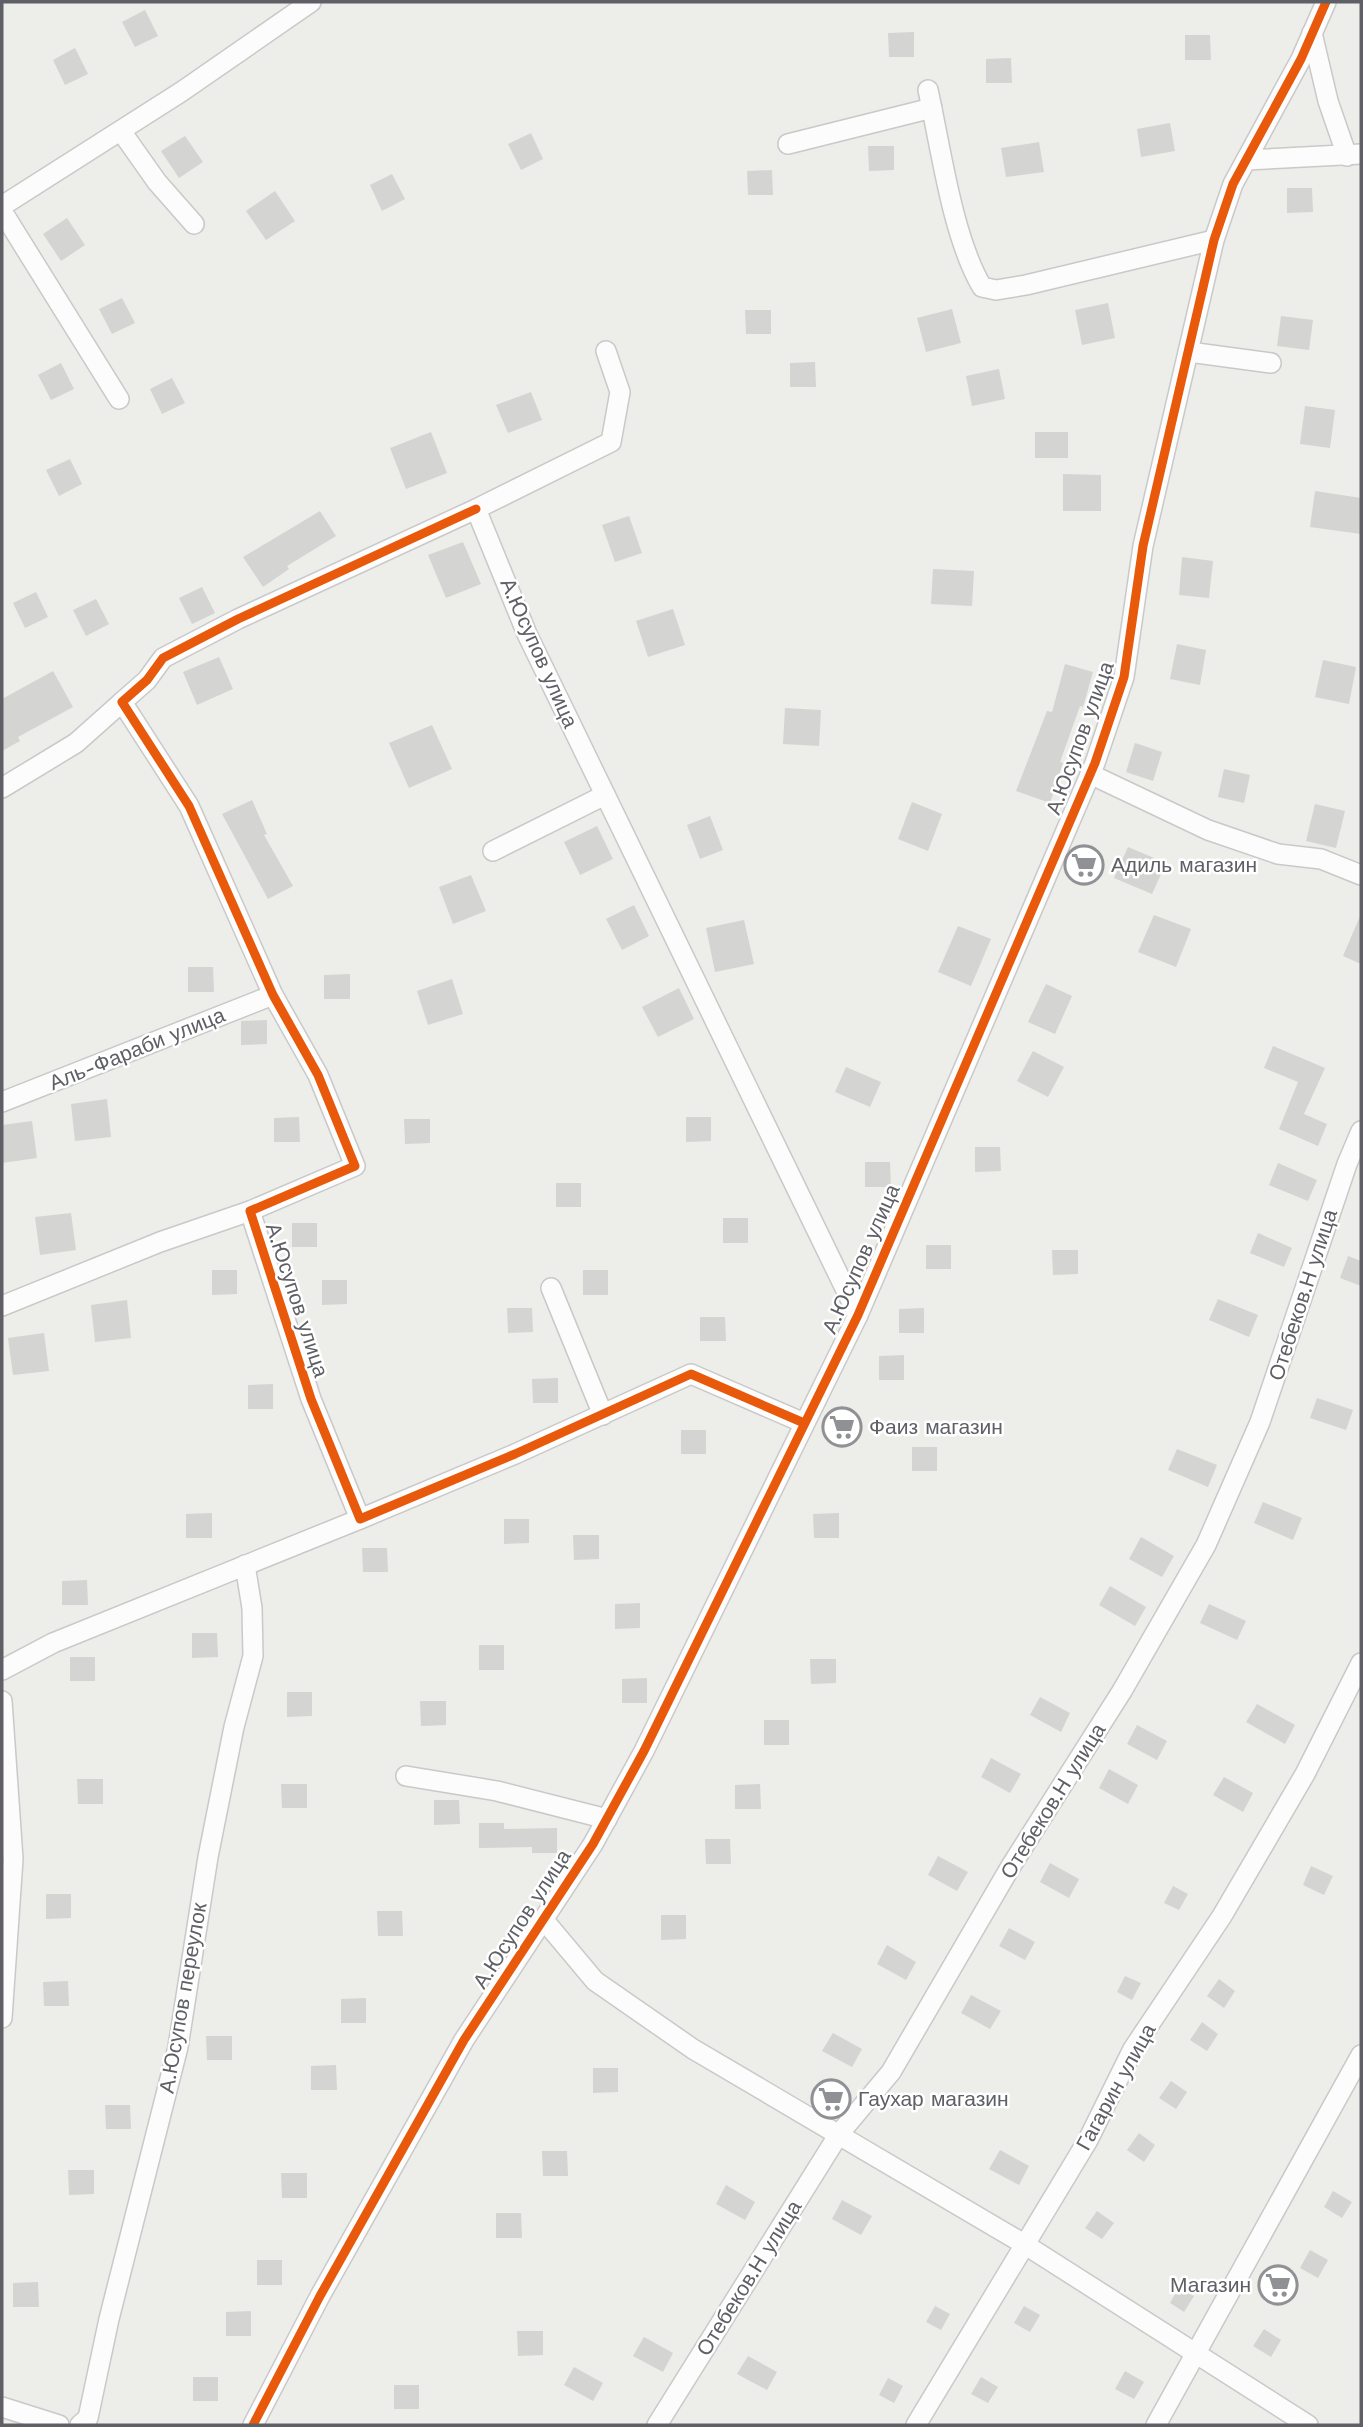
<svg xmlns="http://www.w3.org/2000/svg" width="1363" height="2427" viewBox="0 0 1363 2427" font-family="'Work Sans',sans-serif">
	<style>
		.building { fill: #d4d4d2 }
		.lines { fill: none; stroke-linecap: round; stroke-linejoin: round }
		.minor-casing { stroke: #c9c9c9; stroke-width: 22 }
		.minor { stroke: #fcfcfc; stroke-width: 19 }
		.cycleway-casing { stroke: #fff; stroke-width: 13 }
		.cycleway { stroke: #e8590c; stroke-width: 9 }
		.labels { text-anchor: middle; stroke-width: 5; stroke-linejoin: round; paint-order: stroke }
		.street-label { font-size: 21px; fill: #5e6066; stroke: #fff }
		.poi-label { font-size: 21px; fill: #5e6066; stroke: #fff; text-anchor: start }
	</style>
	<rect width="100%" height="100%" fill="#edede9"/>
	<g class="building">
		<polygon points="145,10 158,36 135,47 122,22"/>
		<polygon points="914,32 914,57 889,57 888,33"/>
		<polygon points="1185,35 1210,35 1211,60 1185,60"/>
		<polygon points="75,48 88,74 65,85 53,60"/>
		<polygon points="1011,58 1012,83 986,83 986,59"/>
		<polygon points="1170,123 1175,151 1141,157 1137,129"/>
		<polygon points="531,133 543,159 521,170 508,144"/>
		<polygon points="185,136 203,162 179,178 161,151"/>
		<polygon points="1039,142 1044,172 1006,177 1001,148"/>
		<polygon points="868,146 894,146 894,170 869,171"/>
		<polygon points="772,170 773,195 748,195 747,171"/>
		<polygon points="392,174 405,199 382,211 370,185"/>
		<polygon points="1287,188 1312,188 1313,212 1287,213"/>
		<polygon points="275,191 295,221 266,240 246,211"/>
		<polygon points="67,218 85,245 61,261 43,234"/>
		<polygon points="122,298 135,323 112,334 99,309"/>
		<polygon points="1108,303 1115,338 1082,345 1075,310"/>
		<polygon points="952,309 961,343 926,352 917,318"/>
		<polygon points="745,310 771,310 771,334 746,334"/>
		<polygon points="1281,316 1313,320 1309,350 1277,346"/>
		<polygon points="815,362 816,387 790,387 790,363"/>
		<polygon points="61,363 74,389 51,400 38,375"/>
		<polygon points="999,369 1005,399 972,406 966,376"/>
		<polygon points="172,378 185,403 162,414 150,389"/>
		<polygon points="531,392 542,420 508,433 496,405"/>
		<polygon points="1305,406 1335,410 1330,448 1300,444"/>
		<polygon points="431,432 447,473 406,489 390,448"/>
		<rect x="1035" y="432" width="33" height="26"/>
		<polygon points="70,459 82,484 59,496 46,470"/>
		<polygon points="1063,474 1101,475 1101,511 1063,511"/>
		<polygon points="1315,491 1361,498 1361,534 1310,527"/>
		<polygon points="320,511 336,536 287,566 289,569 263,587 243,557"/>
		<polygon points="629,516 642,553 615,562 602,525"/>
		<polygon points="463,542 481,584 446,598 428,555"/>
		<polygon points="1182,557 1213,561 1209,598 1179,595"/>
		<polygon points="933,569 974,571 972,606 931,604"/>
		<polygon points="202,587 215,613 192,624 179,598"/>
		<polygon points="36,592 48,617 25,628 13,603"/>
		<polygon points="96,599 109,624 86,636 73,610"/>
		<polygon points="673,609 685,645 648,657 636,621"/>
		<polygon points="1177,644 1206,650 1200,685 1170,679"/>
		<polygon points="219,657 233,689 197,705 183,672"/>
		<polygon points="1323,660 1356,667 1349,704 1315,697"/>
		<polygon points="1065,664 1093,672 1083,707 1080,706 1060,762 1063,763 1050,803 1016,791 1047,711 1052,712"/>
		<polygon points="53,671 73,707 18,737 20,741 2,751 2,699"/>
		<polygon points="785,708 821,710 819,746 783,744"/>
		<polygon points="432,725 452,769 409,788 389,743"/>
		<polygon points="1135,743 1162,752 1153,781 1126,772"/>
		<polygon points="1224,769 1250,775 1244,803 1218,797"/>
		<polygon points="252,800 267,834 264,835 293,886 268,899 222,814"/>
		<polygon points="912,802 942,814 928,851 898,839"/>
		<polygon points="1315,804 1345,811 1336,848 1306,841"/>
		<polygon points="710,816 723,850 700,859 687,825"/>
		<polygon points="597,826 613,859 580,875 564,842"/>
		<polygon points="1128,847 1166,863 1152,894 1114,878"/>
		<polygon points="471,875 486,911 453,924 439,887"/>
		<polygon points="634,905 649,936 622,950 606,919"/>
		<polygon points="1361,914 1361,964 1343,956"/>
		<polygon points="1154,915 1191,929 1176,967 1138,952"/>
		<polygon points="744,920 754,964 715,972 706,928"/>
		<polygon points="958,926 991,939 971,986 938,972"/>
		<polygon points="188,967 213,967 214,992 188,992"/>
		<polygon points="350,974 350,999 324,999 324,975"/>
		<polygon points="452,979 463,1014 428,1025 417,991"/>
		<polygon points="1046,984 1072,996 1055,1034 1028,1022"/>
		<polygon points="679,988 694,1019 658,1037 642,1007"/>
		<polygon points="267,1020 267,1044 241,1045 241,1021"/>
		<polygon points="1273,1046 1325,1068 1304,1114 1327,1124 1318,1146 1279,1129 1298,1082 1264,1068"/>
		<polygon points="1033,1051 1064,1067 1048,1097 1017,1081"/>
		<polygon points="846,1067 881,1082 870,1107 835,1092"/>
		<polygon points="107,1099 111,1137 75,1141 71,1104"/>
		<polygon points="299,1117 300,1142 274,1142 274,1118"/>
		<polygon points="686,1117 711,1117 711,1141 686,1142"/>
		<polygon points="404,1119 430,1119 430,1143 405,1144"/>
		<polygon points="32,1121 37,1158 2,1163 2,1125"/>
		<polygon points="975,1147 1000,1147 1001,1171 975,1172"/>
		<polygon points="865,1162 890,1162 891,1187 865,1187"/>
		<polygon points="1278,1163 1317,1180 1308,1201 1269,1185"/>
		<rect x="556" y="1183" width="25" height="24"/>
		<polygon points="71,1213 76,1250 40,1255 35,1217"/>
		<rect x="723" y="1218" width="25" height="25"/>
		<rect x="292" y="1223" width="25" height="24"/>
		<polygon points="1258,1233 1292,1248 1284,1267 1250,1253"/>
		<rect x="926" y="1245" width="25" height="24"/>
		<polygon points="1052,1250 1078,1250 1078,1274 1053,1275"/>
		<polygon points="1348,1256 1361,1261 1361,1286 1340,1278"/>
		<polygon points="212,1270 237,1270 237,1294 212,1295"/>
		<rect x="583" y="1270" width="25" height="25"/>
		<polygon points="322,1280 347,1280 347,1304 322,1305"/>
		<polygon points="1218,1299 1258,1315 1249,1337 1209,1320"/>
		<polygon points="127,1300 131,1338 95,1342 91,1305"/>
		<polygon points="507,1308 532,1308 533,1332 508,1333"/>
		<polygon points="924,1308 924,1333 899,1333 899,1309"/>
		<polygon points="700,1317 725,1317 726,1341 700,1341"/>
		<polygon points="44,1333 49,1371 13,1375 8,1338"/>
		<polygon points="904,1355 904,1380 879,1380 879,1356"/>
		<polygon points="558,1378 558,1403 533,1403 532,1379"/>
		<polygon points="273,1384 273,1409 248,1409 248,1385"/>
		<polygon points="1317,1398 1353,1410 1346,1430 1310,1418"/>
		<rect x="681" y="1430" width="25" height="24"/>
		<rect x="912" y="1447" width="25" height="24"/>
		<polygon points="1177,1449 1217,1465 1208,1487 1168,1470"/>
		<polygon points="1263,1502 1302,1518 1293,1540 1254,1523"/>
		<polygon points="212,1513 212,1538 186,1538 186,1514"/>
		<polygon points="839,1513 839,1538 814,1538 813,1514"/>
		<polygon points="504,1519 529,1519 529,1543 504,1544"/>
		<polygon points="573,1535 599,1535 599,1559 574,1560"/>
		<polygon points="1141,1537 1174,1556 1162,1577 1129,1559"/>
		<polygon points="362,1548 387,1548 388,1572 363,1572"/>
		<polygon points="87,1580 88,1605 62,1605 62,1581"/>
		<polygon points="1110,1586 1146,1607 1135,1626 1099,1605"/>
		<polygon points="640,1603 640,1628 615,1629 615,1604"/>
		<polygon points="1209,1604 1246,1621 1237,1640 1200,1623"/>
		<polygon points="192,1633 217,1633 218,1657 192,1658"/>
		<rect x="479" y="1645" width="25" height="25"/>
		<rect x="70" y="1657" width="25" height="24"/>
		<polygon points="810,1659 836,1659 836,1683 811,1684"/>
		<polygon points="647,1678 647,1703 622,1703 622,1679"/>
		<polygon points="287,1692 312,1692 312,1716 287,1717"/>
		<polygon points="1040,1697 1070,1713 1061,1732 1030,1715"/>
		<polygon points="420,1701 446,1701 446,1725 421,1726"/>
		<polygon points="1257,1704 1295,1725 1285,1744 1246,1722"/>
		<rect x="764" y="1720" width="25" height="25"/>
		<polygon points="1137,1725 1167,1741 1157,1760 1127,1744"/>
		<polygon points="991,1758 1021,1774 1010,1793 981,1777"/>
		<polygon points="1109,1769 1138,1785 1128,1804 1099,1788"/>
		<polygon points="1224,1777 1253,1793 1243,1812 1213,1795"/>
		<polygon points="77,1779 103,1779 103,1804 78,1804"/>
		<polygon points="281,1784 307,1784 307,1808 282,1808"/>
		<polygon points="760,1784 761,1809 735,1809 735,1785"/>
		<polygon points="434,1800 459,1800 460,1824 434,1825"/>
		<polygon points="479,1823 504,1823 504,1829 557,1828 557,1853 532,1853 532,1847 479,1848"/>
		<polygon points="705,1839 730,1839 731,1864 706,1864"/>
		<polygon points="938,1856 968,1872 957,1891 928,1875"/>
		<polygon points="1050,1863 1079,1879 1069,1898 1040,1882"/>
		<polygon points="1311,1866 1333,1876 1324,1895 1303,1885"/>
		<polygon points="1173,1886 1188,1894 1179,1910 1164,1903"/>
		<polygon points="46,1894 71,1894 71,1918 46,1919"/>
		<polygon points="377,1911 402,1911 403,1936 378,1936"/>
		<polygon points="661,1915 686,1915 686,1939 661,1940"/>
		<polygon points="1009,1928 1035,1942 1025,1960 999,1946"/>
		<polygon points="887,1945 916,1962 906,1980 877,1964"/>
		<polygon points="1125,1976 1141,1983 1132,2000 1117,1992"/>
		<polygon points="1219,1979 1235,1991 1224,2008 1207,1996"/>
		<polygon points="68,1981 69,2006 44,2006 43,1982"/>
		<polygon points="971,1995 1001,2011 990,2029 961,2013"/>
		<polygon points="366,1998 366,2023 341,2023 341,1999"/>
		<polygon points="1202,2022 1218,2034 1207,2051 1190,2040"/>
		<polygon points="833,2033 862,2049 852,2067 822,2051"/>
		<polygon points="206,2036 232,2036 232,2060 207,2060"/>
		<polygon points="336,2065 337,2090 311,2090 311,2066"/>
		<polygon points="593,2068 618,2068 618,2092 593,2093"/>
		<polygon points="1171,2081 1187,2092 1176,2109 1159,2098"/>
		<polygon points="105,2105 130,2105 131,2129 106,2129"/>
		<polygon points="1139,2133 1155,2145 1144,2162 1127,2150"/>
		<polygon points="1000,2150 1029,2166 1019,2185 989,2169"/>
		<polygon points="542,2151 567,2151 568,2176 543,2176"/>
		<polygon points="68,2170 94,2170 94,2194 69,2195"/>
		<polygon points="281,2173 307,2173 307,2198 282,2198"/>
		<polygon points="726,2185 755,2202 745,2220 716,2204"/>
		<polygon points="1333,2191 1352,2202 1342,2218 1324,2207"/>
		<polygon points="842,2200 872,2216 861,2235 832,2219"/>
		<polygon points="1097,2211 1114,2223 1102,2239 1085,2228"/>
		<polygon points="496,2213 521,2213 522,2238 496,2238"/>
		<polygon points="1310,2250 1328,2260 1318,2278 1300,2268"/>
		<rect x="257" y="2260" width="25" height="25"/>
		<polygon points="38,2282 39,2307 13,2307 13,2283"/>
		<polygon points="1179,2287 1194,2296 1184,2312 1170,2303"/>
		<polygon points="935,2306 950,2314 941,2330 926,2322"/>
		<polygon points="1024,2306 1040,2315 1030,2332 1014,2323"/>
		<polygon points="251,2311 251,2336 226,2336 226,2312"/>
		<polygon points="1264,2329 1281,2340 1271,2357 1253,2346"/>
		<polygon points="517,2331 543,2331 543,2355 518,2356"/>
		<polygon points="644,2337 673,2353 663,2372 633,2356"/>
		<polygon points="748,2356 777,2372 767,2390 737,2374"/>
		<polygon points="574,2367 603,2383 593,2401 564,2385"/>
		<polygon points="1125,2371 1144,2382 1134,2399 1115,2389"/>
		<rect x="193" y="2377" width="25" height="24"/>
		<polygon points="981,2377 998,2387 988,2403 971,2394"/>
		<polygon points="888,2378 903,2386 894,2403 879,2395"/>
		<rect x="394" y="2385" width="25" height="24"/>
	</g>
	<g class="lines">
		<g class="minor-casing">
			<g id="minor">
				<polyline points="1312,33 1328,101 1347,156"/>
				<path d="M928,90c13,58 24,146 54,197l14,3 30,-5 188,-45"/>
				<polyline points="121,131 157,182 194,224"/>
				<polyline points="788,144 932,108"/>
				<polyline points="1246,160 1361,154"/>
				<polyline points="2,206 181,92 311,2"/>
				<polyline points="2,211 119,399"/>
				<polyline points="606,351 620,392 611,442 476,509 527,634 858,1315"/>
				<polyline points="1189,352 1271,363"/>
				<polyline points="476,509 238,619 163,658 147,680 122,702 189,806 273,995 318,1075 355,1166 250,1211 311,1399 360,1519 515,1454 691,1374 804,1423"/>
				<polyline points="1090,774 1208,830 1278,854 1321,859 1361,875"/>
				<polyline points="2,788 76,743 122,702"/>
				<polyline points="493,851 605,795"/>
				<polyline points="2,1102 273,995"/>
				<polyline points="551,1288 603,1415"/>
				<polyline points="2,1306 160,1242 250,1211"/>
				<polyline points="2,1670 53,1643 360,1519"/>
				<polyline points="2,1701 13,1859 2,2018"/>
				<polyline points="406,1776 497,1791 607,1819"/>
				<polyline points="543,1919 595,1981 693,2049 1024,2244 1308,2425"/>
				<polyline points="2,2407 59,2425"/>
				<polyline points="80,2425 88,2418 109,2319 178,2047 208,1857 234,1727 253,1656 252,1608 245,1565"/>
				<polyline points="253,2425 320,2296 464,2040 593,1844 644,1751 858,1315 1095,763 1124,677 1143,546 1214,240 1233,184 1301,59 1326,2"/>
				<polyline points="657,2425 839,2134 891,2072 1011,1866 1122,1691 1206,1545 1260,1422 1347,1164 1361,1131"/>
				<polyline points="916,2425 1088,2140 1133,2049 1222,1916 1305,1774 1361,1663"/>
				<polyline points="1156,2425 1361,2055"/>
			</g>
		</g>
		<use href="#minor" class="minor"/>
		<g class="cycleway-casing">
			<g id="cycleway">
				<polyline points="476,509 238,619 163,658 147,680 122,702 189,806 273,995 318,1075 355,1166 250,1211 311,1399 360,1519 515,1454 691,1374 804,1423"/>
				<polyline points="253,2425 320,2296 464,2040 593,1844 644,1751 858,1315 1095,763 1124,677 1143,546 1214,240 1233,184 1301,59 1326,2"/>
			</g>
		</g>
		<use href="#cycleway" class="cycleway"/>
	</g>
	<defs>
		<g id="supermarket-ring" transform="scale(2.0125)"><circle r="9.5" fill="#fff" stroke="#909194" stroke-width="1.5"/><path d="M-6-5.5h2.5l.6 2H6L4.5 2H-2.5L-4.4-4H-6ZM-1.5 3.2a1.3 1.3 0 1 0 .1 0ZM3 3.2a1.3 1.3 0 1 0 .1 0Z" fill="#909194"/></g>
	</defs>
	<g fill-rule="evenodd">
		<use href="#supermarket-ring" x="1084" y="865"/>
		<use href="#supermarket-ring" x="842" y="1427"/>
		<use href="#supermarket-ring" x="831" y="2099"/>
		<use href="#supermarket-ring" x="1278" y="2285"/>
	</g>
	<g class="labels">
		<g class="street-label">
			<text transform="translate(539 653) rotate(66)" y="7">А.Юсупов улица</text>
			<text transform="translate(1080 738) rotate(-70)" y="7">А.Юсупов улица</text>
			<text transform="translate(137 1049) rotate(-22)" y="7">Аль-Фараби улица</text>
			<text transform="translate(861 1259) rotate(-66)" y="7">А.Юсупов улица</text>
			<text transform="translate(1303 1295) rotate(-72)" y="7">Отебеков.Н улица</text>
			<text transform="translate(297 1300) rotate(72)" y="7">А.Юсупов улица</text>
			<text transform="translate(1053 1801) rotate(-58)" y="7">Отебеков.Н улица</text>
			<text transform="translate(522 1919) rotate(-57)" y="7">А.Юсупов улица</text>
			<text transform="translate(183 1998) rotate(-80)" y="7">А.Юсупов переулок</text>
			<text transform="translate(1116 2087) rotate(-61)" y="7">Гагарин улица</text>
			<text transform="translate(749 2278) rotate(-58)" y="7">Отебеков.Н улица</text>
		</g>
		<g class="poi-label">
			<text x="1111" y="872">Адиль магазин</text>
			<text x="869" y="1434">Фаиз магазин</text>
			<text x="858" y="2106">Гаухар магазин</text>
			<text x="1251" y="2292" text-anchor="end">Магазин</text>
		</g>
	</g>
	<rect width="1363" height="2427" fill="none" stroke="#5e6066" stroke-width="7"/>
</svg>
